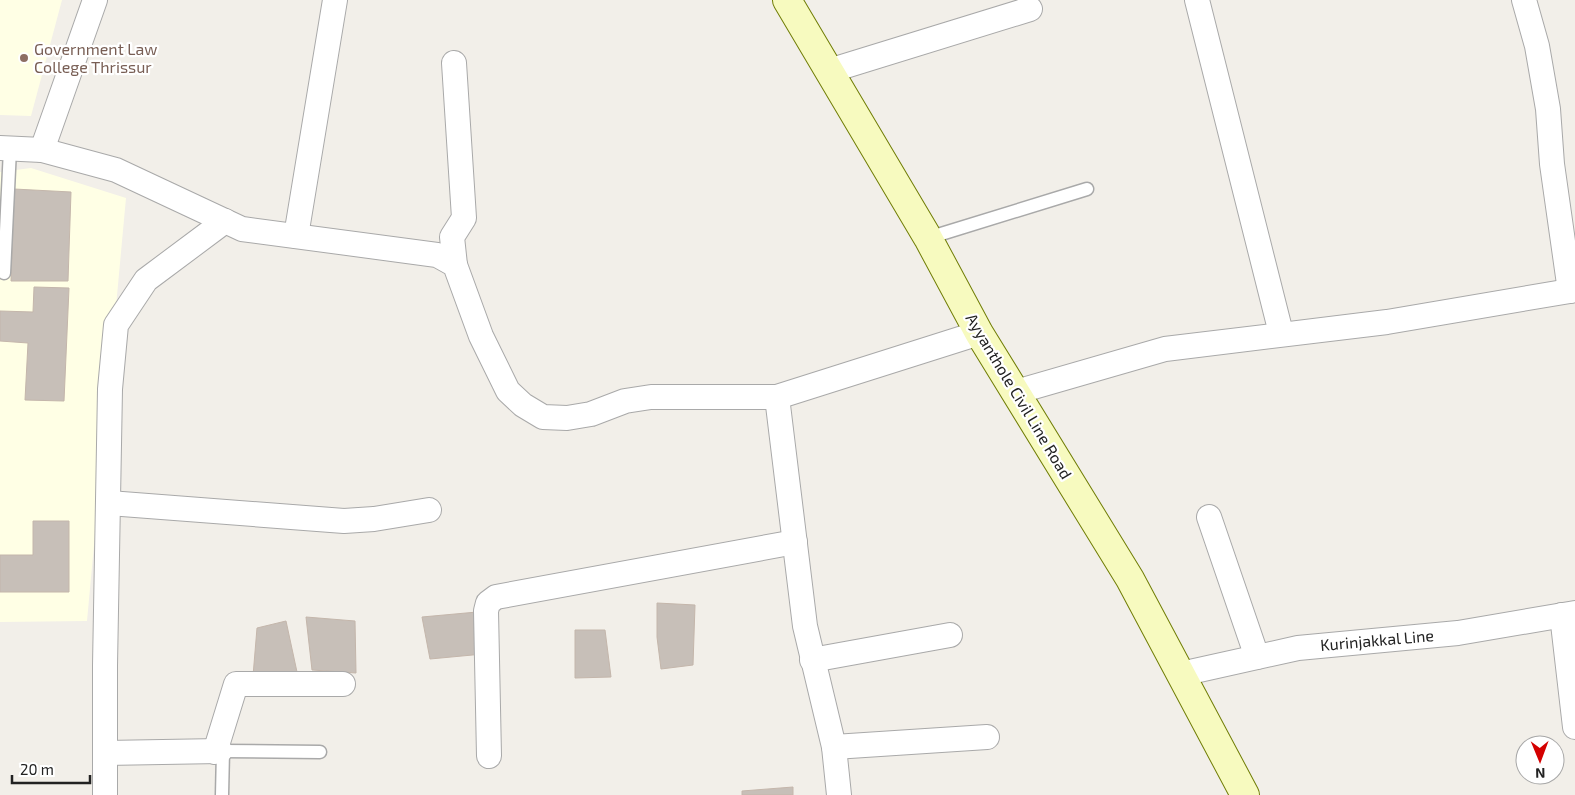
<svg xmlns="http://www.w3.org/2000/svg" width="1575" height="795" viewBox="0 0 1575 795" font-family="'Exo 2',sans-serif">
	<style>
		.education { fill: #ffffe5 }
		.building { fill: #c7bfb8; stroke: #c4b6ab }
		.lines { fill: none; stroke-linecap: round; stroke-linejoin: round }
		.service-casing { stroke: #a9a9a9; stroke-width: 15 }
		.minor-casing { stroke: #a9a9a9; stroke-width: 26 }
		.secondary-casing { stroke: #707d05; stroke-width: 30 }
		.service { stroke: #fff; stroke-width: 12 }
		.minor { stroke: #fff; stroke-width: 24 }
		.secondary { stroke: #f7fabf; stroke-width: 28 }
		.education-dot { fill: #8d6e63; stroke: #fff; stroke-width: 2 }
		.labels { text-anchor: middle; stroke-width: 4.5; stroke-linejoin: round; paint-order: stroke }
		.education-label { font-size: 16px; fill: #785e54; stroke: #fff; text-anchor: start }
		.street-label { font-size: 16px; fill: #222; stroke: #fff }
	</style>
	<rect width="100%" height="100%" fill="#f2efe9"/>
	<g class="education">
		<polygon points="0,0 62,0 31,116 0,115"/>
		<polygon points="31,168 126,198 87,621 0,622 0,172"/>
	</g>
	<g class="building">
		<polygon points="14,189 71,192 68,281 11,281"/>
		<polygon points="34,287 69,288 64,401 25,400 28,343 0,341 0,311 33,312"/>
		<polygon points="33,521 69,521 69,592 0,592 0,555 33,555"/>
		<polygon points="657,603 695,605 693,665 661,669 657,637"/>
		<polygon points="477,612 483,654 430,659 422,617"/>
		<polygon points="306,617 355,621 356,673 312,670"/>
		<polygon points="286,621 297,672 253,676 257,628"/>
		<polygon points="575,630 605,630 611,677 575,678"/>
		<polygon points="793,787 793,795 742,795 742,791"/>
	</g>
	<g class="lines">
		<g class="service-casing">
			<g id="service">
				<polyline points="928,238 1087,189"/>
				<polyline points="4,273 10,149"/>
				<polyline points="220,751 320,752"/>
				<polyline points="222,795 223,751"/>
			</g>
		</g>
		<g class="minor-casing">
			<g id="minor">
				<polyline points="1197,0 1281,333"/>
				<polyline points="1524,0 1537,46 1548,109 1552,164 1570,291"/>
				<polyline points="454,63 464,218 452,237 455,265"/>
				<polyline points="829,71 1030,9"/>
				<polyline points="0,148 42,150 116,170 242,229 437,255 455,265 481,336 508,391 523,405 543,417 567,418 591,414 625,401 651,397 777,397 979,333"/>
				<polyline points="42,150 95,0"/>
				<polyline points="296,236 335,0"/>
				<polyline points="1016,392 1165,349 1387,322 1575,290"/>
				<polyline points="777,397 805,626 834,747 839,795"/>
				<polyline points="109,503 344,521 374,519 429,510"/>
				<polyline points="1209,517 1257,657"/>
				<polyline points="1562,615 1575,727"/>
				<polyline points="812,660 950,635"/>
				<polyline points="1181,674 1298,648 1458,633 1575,613"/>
				<polyline points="834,747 987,737"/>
				<polyline points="215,752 236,684 343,684"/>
				<polyline points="105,753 220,751"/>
				<polyline points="489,756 486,611 488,603 496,597 795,542"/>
				<polyline points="105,795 105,666 110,389 116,325 146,280 225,221"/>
			</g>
		</g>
		<g class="secondary-casing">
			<polyline id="secondary" points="787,0 928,238 979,333 1130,579 1245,795"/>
		</g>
		<use href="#service" class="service"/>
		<use href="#minor" class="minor"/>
		<use href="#secondary" class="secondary"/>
	</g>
	<circle class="education-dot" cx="24" cy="58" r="5"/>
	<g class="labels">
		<g class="education-label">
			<text x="34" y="55">Government Law<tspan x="34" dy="18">College Thrissur</tspan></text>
		</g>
		<g class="street-label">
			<text transform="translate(1019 396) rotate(59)" y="6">Ayyanthole Civil Line Road</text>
			<text transform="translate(1377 640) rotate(-5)" y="6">Kurinjakkal Line</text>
		</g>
	</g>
	<g transform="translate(1540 760) rotate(179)"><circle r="24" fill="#ffffff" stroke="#a7a7a7"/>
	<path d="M0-4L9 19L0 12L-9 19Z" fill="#d40000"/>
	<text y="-8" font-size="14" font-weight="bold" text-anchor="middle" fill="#222222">N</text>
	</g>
	<path d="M12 775v8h78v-8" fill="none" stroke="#222222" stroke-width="2.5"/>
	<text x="20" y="775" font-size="15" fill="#222222" stroke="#ffffff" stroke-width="4" paint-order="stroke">20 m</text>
</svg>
